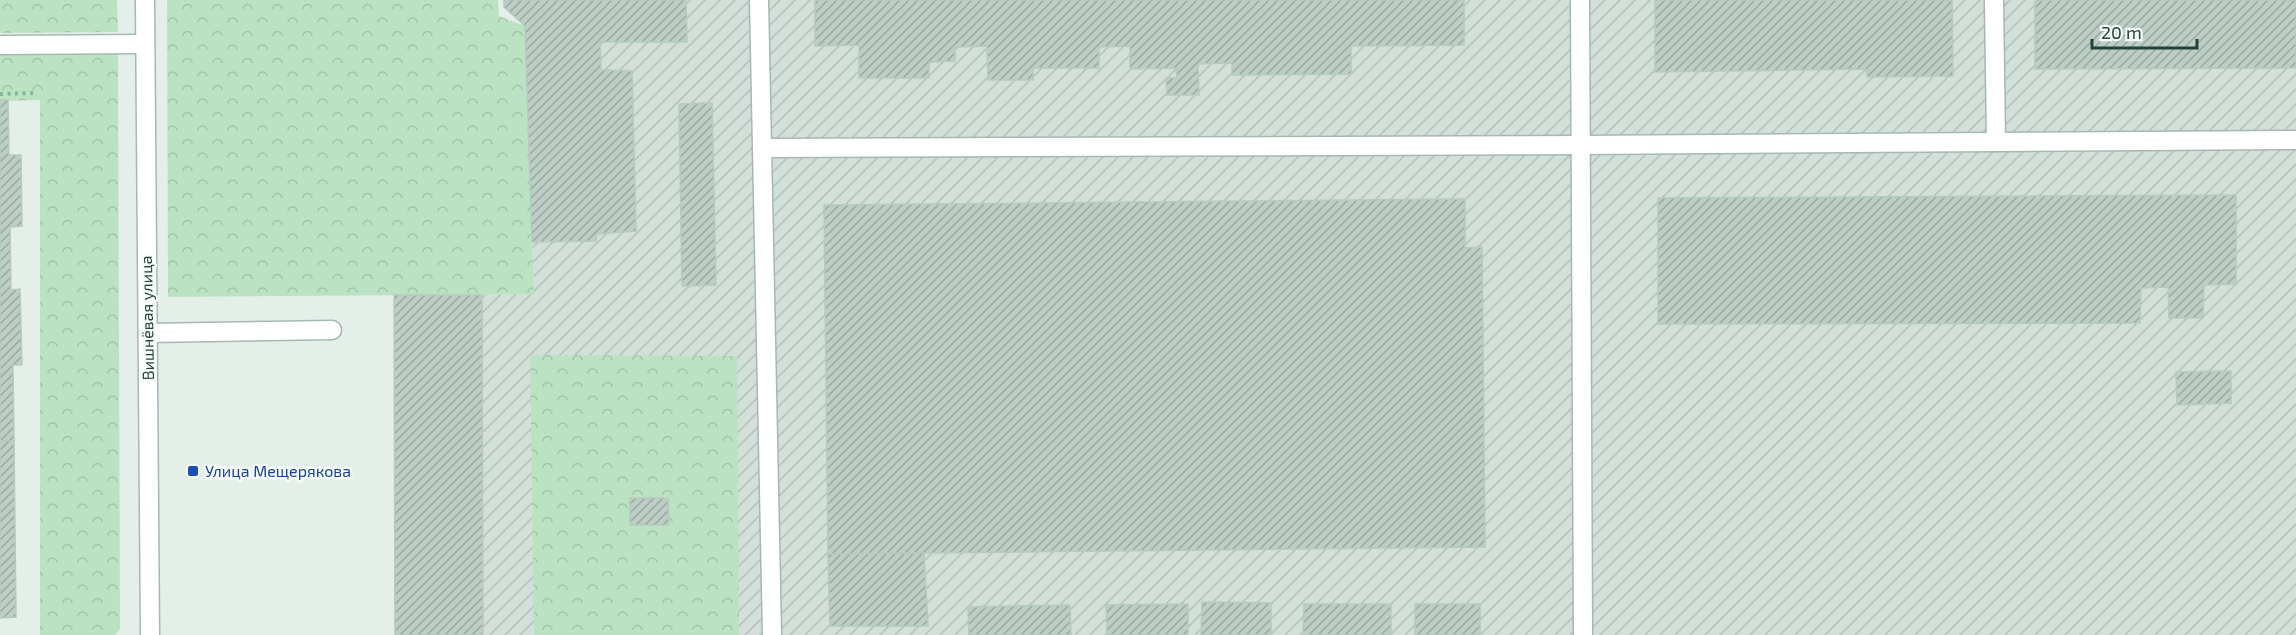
<svg xmlns="http://www.w3.org/2000/svg" width="2296" height="635" viewBox="0 0 2296 635" font-family="'Exo 2',sans-serif">
	<style>
		.industrial { fill: url(#industrial-furrows) }
		.forest { fill: url(#forest-crowns) }
		.building { fill: url(#building-hatch); stroke: #b6cac0; stroke-width: 1.5 }
		.lines { fill: none; stroke-linecap: round; stroke-linejoin: round }
		.minor-casing { stroke: #a6b8b1; stroke-width: 21 }
		.path { stroke: #81b6a3; stroke-width: 4; stroke-dasharray: 3 4.5; stroke-linecap: butt }
		.minor { stroke: #fff; stroke-width: 18 }
		.transit-dot { fill: #1a4fb4; stroke: #f6fbf8; stroke-width: 2 }
		.labels { text-anchor: middle; stroke-width: 5; stroke-linejoin: round; paint-order: stroke }
		.street-label { font-size: 16px; fill: #214438; stroke: #f6fbf8 }
		.transit-label { font-size: 16px; fill: #164399; stroke: #f6fbf8; text-anchor: start }
	</style>
	<defs>
		<pattern id="industrial-furrows" width="10" height="10" patternUnits="userSpaceOnUse" patternTransform="scale(1.5)"><rect width="10" height="10" fill="#d2e0d9"/><path d="M-1 1l2-2M0 10L10 0M9 11l2-2" fill="none" stroke="#b4c1bb"/></pattern>
		<pattern id="forest-crowns" width="20" height="18" patternUnits="userSpaceOnUse" patternTransform="scale(1.5)"><rect width="20" height="18" fill="#bbe3c3"/><path d="M2 6a3 3 0 1 1 6 0M12 15a3 3 0 1 1 6 0" fill="none" stroke="#a0c4a8"/></pattern>
		<pattern id="building-hatch" width="6" height="6" patternUnits="userSpaceOnUse" patternTransform="scale(1.5)"><rect width="6" height="6" fill="#bccec5"/><path d="M-1 1l2-2M0 6l6-6M5 7l2-2" fill="none" stroke="#98a9a1"/></pattern>
	</defs>
	<rect width="100%" height="100%" fill="#e4efea"/>
	<polygon class="industrial" points="504,0 2296,0 2296,635 395,635 394,295 534,294 525,26 504,7"/>
	<g class="forest">
		<polygon points="0,0 117,0 118,32 0,33"/>
		<polygon points="167,0 498,0 499,16 525,26 534,294 168,297"/>
		<polygon points="118,51 120,629 115,635 40,635 40,100 0,101 0,52"/>
		<polygon points="530,355 737,356 739,635 534,635"/>
	</g>
	<g class="building">
		<polygon points="504,0 686,0 687,42 600,42 601,70 632,71 636,231 597,234 596,241 532,242 525,26 504,7"/>
		<polygon points="815,0 1464,0 1464,45 1351,46 1351,74 1232,75 1232,63 1198,64 1199,95 1167,95 1166,78 1177,78 1176,68 1130,69 1130,46 1099,47 1099,68 1033,68 1033,80 988,80 987,46 955,47 955,61 929,62 929,78 859,78 859,45 815,46"/>
		<polygon points="1655,0 1952,0 1953,76 1867,77 1866,69 1655,72"/>
		<polygon points="2035,0 2296,0 2296,68 2035,69"/>
		<polygon points="0,100 8,100 9,155 21,155 22,226 10,227 11,290 20,289 22,365 13,365 14,441 0,441"/>
		<polygon points="712,103 716,285 682,286 679,104"/>
		<polygon points="2236,195 2236,284 2204,285 2203,318 2169,318 2168,287 2141,288 2140,323 1658,324 1658,198"/>
		<polygon points="1465,199 1465,248 1482,247 1485,547 828,554 824,205"/>
		<polygon points="394,295 482,295 483,635 395,635"/>
		<polygon points="2231,371 2231,403 2177,405 2176,372"/>
		<polygon points="0,441 14,441 16,617 0,618"/>
		<polygon points="630,498 668,498 669,525 630,525"/>
		<polygon points="924,553 928,626 830,626 828,554"/>
		<polygon points="1202,602 1271,603 1271,635 1201,635"/>
		<polygon points="1188,604 1188,635 1107,635 1106,605"/>
		<polygon points="1304,604 1391,604 1391,635 1303,635"/>
		<rect x="1415" y="604" width="65" height="31"/>
		<polygon points="1070,605 1071,635 969,635 968,607"/>
	</g>
	<g class="lines">
		<g class="minor-casing">
			<g id="minor">
				<polyline points="145,0 150,635"/>
				<polyline points="759,0 772,635"/>
				<polyline points="1580,0 1583,635"/>
				<polyline points="1994,0 1996,142"/>
				<polyline points="0,45 145,44"/>
				<polyline points="763,148 1581,145 2296,140"/>
				<polyline points="148,333 332,330"/>
			</g>
		</g>
		<polyline class="path" points="0,94 35,93"/>
		<use href="#minor" class="minor"/>
	</g>
	<rect class="transit-dot" x="187" y="465" width="12" height="12" rx="3"/>
	<g class="labels">
		<g class="street-label">
			<text transform="translate(147 318) rotate(-91)" y="6">Вишнёвая улица</text>
		</g>
		<g class="transit-label">
			<text x="205" y="477">Улица Мещерякова</text>
		</g>
	</g>
	<path d="M2092 39v9h105v-9" fill="none" stroke="#214438" stroke-width="3"/>
	<text x="2101" y="39" font-size="18" fill="#214438" stroke="#f6fbf8" stroke-width="4.5" paint-order="stroke">20 m</text>
</svg>
